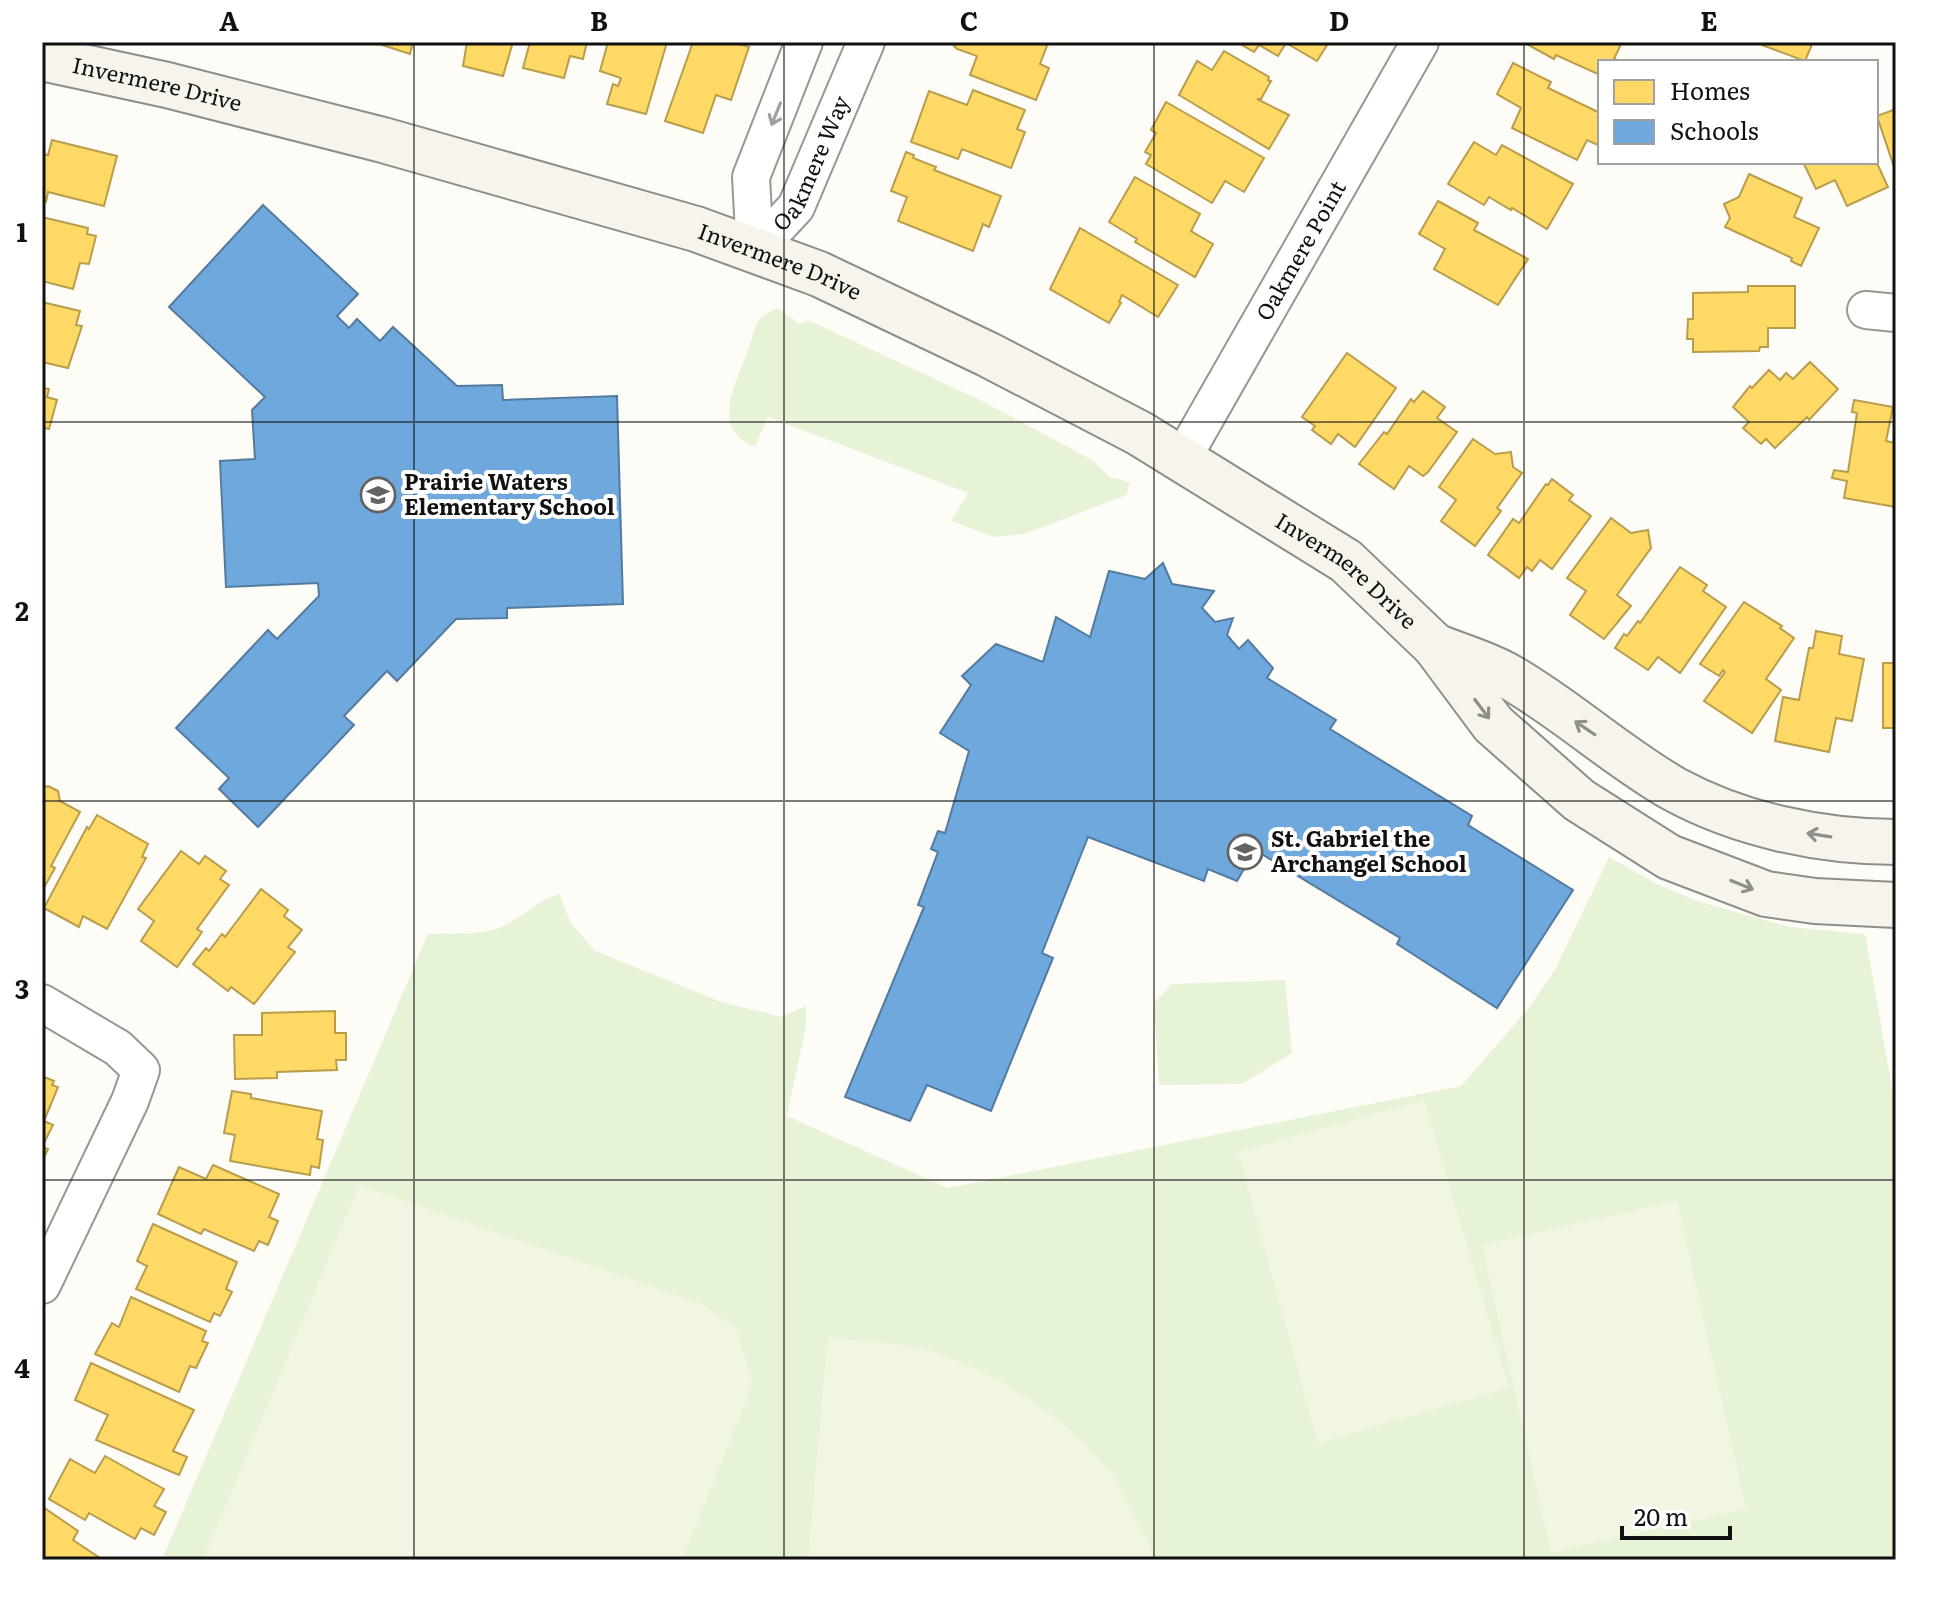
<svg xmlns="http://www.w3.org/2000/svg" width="1938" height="1602" viewBox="0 0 1938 1602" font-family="Literata,serif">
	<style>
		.green { fill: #e7f3d7 }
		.pitch { fill: #f0f6e1 }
		.homes { fill: #ffd966; stroke: #b89d4c; stroke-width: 2 }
		.schools { fill: #6fa8dc; stroke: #537b9f; stroke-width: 2 }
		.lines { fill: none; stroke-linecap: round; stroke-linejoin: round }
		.street-casing { stroke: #979795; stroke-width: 40 }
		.secondary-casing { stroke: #8e8d8b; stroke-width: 48 }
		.street { stroke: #fffffe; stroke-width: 36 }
		.secondary { stroke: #f6f4eb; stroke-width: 44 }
		.oneway { stroke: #a0a09f }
		.oneway2 { stroke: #8f8e89 }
		.grid { fill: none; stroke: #111; stroke-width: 2; stroke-opacity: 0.55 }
		.labels { text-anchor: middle; stroke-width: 8; stroke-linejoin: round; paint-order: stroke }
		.street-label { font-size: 22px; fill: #111; stroke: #fff }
		.poi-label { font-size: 22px; font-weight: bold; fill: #111; stroke: #fff; text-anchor: start }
		.neatline { fill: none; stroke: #111; stroke-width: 3 }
		.grid-label { font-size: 26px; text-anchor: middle; font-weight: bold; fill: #111 }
	</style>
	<rect width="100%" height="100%" fill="#fdfcf7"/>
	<g class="green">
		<path d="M778,308l21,16 9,-4 174,81 110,59 19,18 10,1 9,4 -3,12 -103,39 -30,3 -43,-16 17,-28 -200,-76 -13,30c-45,-18 -20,-61 -8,-94 4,-10 7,-28 14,-35 4,-4 12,-7 17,-10z"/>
		<path d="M1609,857l48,27 40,17 93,26 75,7 31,177v449h-1734l266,-626c20,-1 45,1 64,-4 25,-6 43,-29 67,-36l12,29 24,28 126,51 61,15 24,-11v19l-19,91 161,72 513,-102 67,-77 27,-39z"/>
		<polygon points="1285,980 1292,1053 1242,1084 1159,1085 1154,1003 1172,984"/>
	</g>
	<g class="pitch">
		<polygon points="1424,1100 1509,1388 1318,1443 1238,1152"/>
		<polygon points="359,1185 705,1305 736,1330 753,1384 682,1560 203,1560"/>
		<polygon points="1677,1201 1746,1509 1551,1553 1482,1245"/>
		<path d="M828,1337c29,4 77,6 103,14 64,21 133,64 176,117 16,20 38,67 48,92h-347z"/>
	</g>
	<g class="homes">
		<polygon points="373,42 413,42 410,54"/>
		<polygon points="467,42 513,42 503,76 463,66"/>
		<polygon points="530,42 587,42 583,59 570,56 564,78 523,68"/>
		<polygon points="608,42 667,42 646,114 607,104 613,84 618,86 621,78 600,71"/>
		<polygon points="693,42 732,42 749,47 731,100 716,95 703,133 665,121"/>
		<polygon points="956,42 1048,43 1040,64 1049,68 1036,100 970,75 977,56 957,49 954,46"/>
		<polygon points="1237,42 1329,42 1317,61 1286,43 1278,56 1259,45 1254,52"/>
		<polygon points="1523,42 1622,42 1614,59 1622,62 1600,62 1600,75 1556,55 1554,59"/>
		<polygon points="1762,42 1813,42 1805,61 1762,45"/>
		<polygon points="1224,51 1269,77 1268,80 1271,81 1261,99 1257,99 1289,115 1269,149 1179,95 1197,61 1212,70"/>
		<polygon points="1513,63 1551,82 1548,88 1600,113 1600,146 1587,140 1577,160 1512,128 1521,108 1497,94"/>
		<polygon points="973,90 1025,110 1017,129 1025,132 1011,168 962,149 958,159 911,142 929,91 967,105"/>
		<polygon points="1166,102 1264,158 1244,192 1225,181 1212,203 1146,164 1151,155 1145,152 1156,133 1151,130"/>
		<polygon points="1896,109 1896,173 1877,116"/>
		<polygon points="52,140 117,156 104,206 48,192 46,202 42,201 42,154 48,155"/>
		<polygon points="1474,142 1496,155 1502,145 1573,184 1547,229 1512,208 1511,210 1489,197 1484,205 1448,184"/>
		<polygon points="906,152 914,155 913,158 936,167 934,170 1001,196 989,227 983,224 973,251 898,221 907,197 891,191"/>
		<polygon points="1876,161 1888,187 1847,206 1835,180 1816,189 1803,162"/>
		<polygon points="1749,174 1802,198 1794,217 1819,228 1801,266 1791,261 1792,258 1725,227 1730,218 1724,204 1739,197"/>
		<polygon points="1135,177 1200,214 1191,231 1213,244 1195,277 1135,242 1137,239 1109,222"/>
		<polygon points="1438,201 1478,223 1474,230 1528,259 1498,305 1434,269 1445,249 1419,234"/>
		<polygon points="42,217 88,228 87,234 96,236 89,264 80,263 73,289 42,281"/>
		<polygon points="1080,228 1178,285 1158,317 1122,295 1119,302 1121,303 1109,323 1050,289"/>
		<polygon points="1748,286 1795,286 1795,328 1768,328 1768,347 1760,347 1759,351 1693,352 1693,339 1687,339 1688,319 1693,319 1693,293 1748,292"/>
		<polygon points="42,302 80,311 76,325 82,326 68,368 42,362"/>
		<polygon points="1347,353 1396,388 1355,447 1338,434 1331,444 1312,430 1315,426 1302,417"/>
		<polygon points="1810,362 1838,389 1809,420 1807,417 1775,448 1766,439 1761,444 1743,428 1749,422 1733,407 1750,386 1752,388 1769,370 1780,380 1786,373 1793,379"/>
		<polygon points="42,388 49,389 47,397 57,400 49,429 42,427"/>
		<polygon points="1423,391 1445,407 1437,418 1457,432 1428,472 1423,476 1409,466 1394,489 1359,464 1384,432 1387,434 1411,399 1414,402"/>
		<polygon points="1854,400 1893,407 1886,441 1896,443 1896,507 1844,498 1847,481 1832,478 1834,470 1848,472 1857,413 1852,412"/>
		<polygon points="1473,439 1495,454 1511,452 1513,467 1522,473 1497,508 1501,511 1475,546 1441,521 1456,500 1439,487"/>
		<polygon points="1552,479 1573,495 1569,500 1591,516 1552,569 1540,560 1532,571 1527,567 1519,578 1488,555 1513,519 1519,523 1546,484 1548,485"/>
		<polygon points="1611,518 1631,533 1648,530 1651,548 1617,595 1631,606 1604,639 1570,615 1586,591 1567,578"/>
		<polygon points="1680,567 1707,585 1703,591 1726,607 1680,673 1658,657 1648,670 1615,648 1624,634 1627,636 1638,621 1640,623"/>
		<polygon points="1744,602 1782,626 1780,628 1794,638 1766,679 1781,690 1752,733 1704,701 1725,672 1723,670 1719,676 1700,664"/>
		<polygon points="1816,631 1842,636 1839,654 1864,659 1852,721 1836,718 1829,752 1775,741 1783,697 1799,700 1809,648 1813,648"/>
		<rect x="1883" y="663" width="13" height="65"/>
		<polygon points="48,786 58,791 60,801 80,812 51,866 55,868 42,891 42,788"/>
		<polygon points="97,815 148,844 142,857 146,858 107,929 83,916 79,927 44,908 87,827 89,829"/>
		<polygon points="181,851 199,864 205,856 226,871 220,879 229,885 197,929 202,932 177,967 141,941 154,921 138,909"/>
		<polygon points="261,889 288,910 284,916 302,930 288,947 295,952 254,1004 231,987 228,991 193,964 206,948 209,951 222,934 225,937"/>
		<polygon points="335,1011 335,1033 346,1033 346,1060 336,1060 337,1070 277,1072 277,1078 235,1079 234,1035 262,1035 262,1013"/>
		<polygon points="42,1076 54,1081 52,1085 58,1087 44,1121 53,1125 42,1147 48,1149 42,1162"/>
		<polygon points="232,1091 251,1094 251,1098 322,1111 317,1139 323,1140 319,1168 311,1166 310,1175 230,1161 235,1135 224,1133"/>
		<polygon points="213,1165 279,1194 269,1217 278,1221 268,1245 259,1241 254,1251 204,1229 201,1234 158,1214 179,1167 206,1179"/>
		<polygon points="153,1224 237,1262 226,1289 232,1292 220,1316 214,1313 210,1322 136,1289 147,1266 137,1261"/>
		<polygon points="131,1297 206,1331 202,1341 208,1343 196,1368 190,1366 179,1392 95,1354 112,1323 119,1327"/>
		<polygon points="91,1363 194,1410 173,1451 187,1457 179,1475 96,1440 108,1415 75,1400"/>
		<polygon points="105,1456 164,1489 154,1506 166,1512 154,1535 141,1528 135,1539 89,1513 85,1520 49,1499 70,1459 95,1473"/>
		<polygon points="43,1507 78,1531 73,1540 103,1560 42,1560"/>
	</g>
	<g class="schools">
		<polygon points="263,205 358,294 337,316 349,328 357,319 380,341 393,327 457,386 502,385 503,400 617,396 623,604 507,608 507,618 456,619 397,681 387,671 344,716 354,725 258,827 219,789 229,778 176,728 268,630 277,639 319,596 318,583 226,587 220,461 255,459 252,410 265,397 169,307"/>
		<polygon points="1163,563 1172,584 1214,591 1202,608 1215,622 1233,618 1227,635 1239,649 1248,640 1273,668 1267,678 1336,720 1330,729 1472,816 1468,825 1573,890 1497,1008 1397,944 1400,938 1255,850 1237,881 1208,869 1204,881 1088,837 1042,953 1053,958 991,1111 927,1085 910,1121 845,1097 924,907 918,905 938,852 931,849 938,831 945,833 969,751 940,733 971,685 962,676 996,644 1043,662 1056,617 1090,637 1109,571 1145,579"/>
	</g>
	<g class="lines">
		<g class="street-casing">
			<g id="street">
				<path id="s1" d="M755,251l41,-44 70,-165"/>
				<polyline points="755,251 751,177 804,42"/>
				<polyline points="1866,310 1896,313"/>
				<path id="s2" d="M1182,459l238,-417"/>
				<polyline points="42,1003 118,1048 141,1070 130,1101 42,1285"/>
			</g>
		</g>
		<g class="secondary-casing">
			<g id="secondary">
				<path id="s3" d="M42,58l125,27 216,55 313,89 123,45 168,80 152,79 207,128 89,85 58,78 86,76 90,57 97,37 49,7 81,4"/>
				<path d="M1435,646c24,10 51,17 73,30 58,33 108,80 166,113 66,36 147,53 222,53"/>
			</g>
		</g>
		<use href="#street" class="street"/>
		<use href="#secondary" class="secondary"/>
	</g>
	<defs><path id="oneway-shaft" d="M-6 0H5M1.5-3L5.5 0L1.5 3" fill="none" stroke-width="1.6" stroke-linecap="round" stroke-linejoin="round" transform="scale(2)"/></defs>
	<use class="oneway" href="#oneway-shaft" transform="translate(776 114) rotate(112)"/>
	<g class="oneway2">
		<use href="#oneway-shaft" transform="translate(1482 709) rotate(53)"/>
		<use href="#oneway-shaft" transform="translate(1585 728) rotate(-146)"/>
		<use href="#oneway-shaft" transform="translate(1819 835) rotate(-171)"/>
		<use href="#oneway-shaft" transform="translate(1742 885) rotate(22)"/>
	</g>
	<path class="grid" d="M414,42v1518M784,42v1518M1154,42v1518M1524,42v1518M42,422h1854M42,801h1854M42,1180h1854"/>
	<defs>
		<g id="school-ring" transform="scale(1.8)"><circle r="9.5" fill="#fff" stroke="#646362" stroke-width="1.5"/><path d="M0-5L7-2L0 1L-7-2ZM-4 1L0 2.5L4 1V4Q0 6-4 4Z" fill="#646362"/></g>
	</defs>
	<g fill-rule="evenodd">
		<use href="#school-ring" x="378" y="495"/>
		<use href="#school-ring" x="1245" y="852"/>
	</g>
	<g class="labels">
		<g class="street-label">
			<text dy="8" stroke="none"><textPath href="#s3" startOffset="118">Invermere Drive</textPath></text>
			<text dy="8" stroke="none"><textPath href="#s1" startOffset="106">Oakmere Way</textPath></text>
			<text dy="8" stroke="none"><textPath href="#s2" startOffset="240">Oakmere Point</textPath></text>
			<text dy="8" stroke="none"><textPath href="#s3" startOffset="766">Invermere Drive</textPath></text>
			<text dy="8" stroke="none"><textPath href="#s3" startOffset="1414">Invermere Drive</textPath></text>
		</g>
		<g class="poi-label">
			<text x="404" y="490">Prairie Waters<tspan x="404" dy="25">Elementary School</tspan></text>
			<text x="1271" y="847">St. Gabriel the<tspan x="1271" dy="25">Archangel School</tspan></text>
		</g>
	</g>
	<rect width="1938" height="1602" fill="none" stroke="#ffffff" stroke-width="88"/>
	<rect x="1598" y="60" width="280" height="104" fill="#ffffff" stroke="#a0a0a0" stroke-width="2"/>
	<rect x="1614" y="80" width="40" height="24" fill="#ffd966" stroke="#a0a0a0" stroke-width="2"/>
	<text x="1670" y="100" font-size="24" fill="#111111">Homes</text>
	<rect x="1614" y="120" width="40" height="24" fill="#6fa8dc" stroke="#a0a0a0" stroke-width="2"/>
	<text x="1670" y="140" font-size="24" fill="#111111">Schools</text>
	<path d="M1622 1526v12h108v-12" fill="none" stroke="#111111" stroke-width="4"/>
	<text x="1634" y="1526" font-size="24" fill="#111111" stroke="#ffffff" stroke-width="6" paint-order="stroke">20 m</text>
	<rect x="44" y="44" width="1850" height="1514" class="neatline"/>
	<g class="grid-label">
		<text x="229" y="31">A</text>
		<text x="599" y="31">B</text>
		<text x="969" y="31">C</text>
		<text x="1339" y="31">D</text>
		<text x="1709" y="31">E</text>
		<text x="22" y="242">1</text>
		<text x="22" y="621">2</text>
		<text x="22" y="999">3</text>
		<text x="22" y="1378">4</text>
	</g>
</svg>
